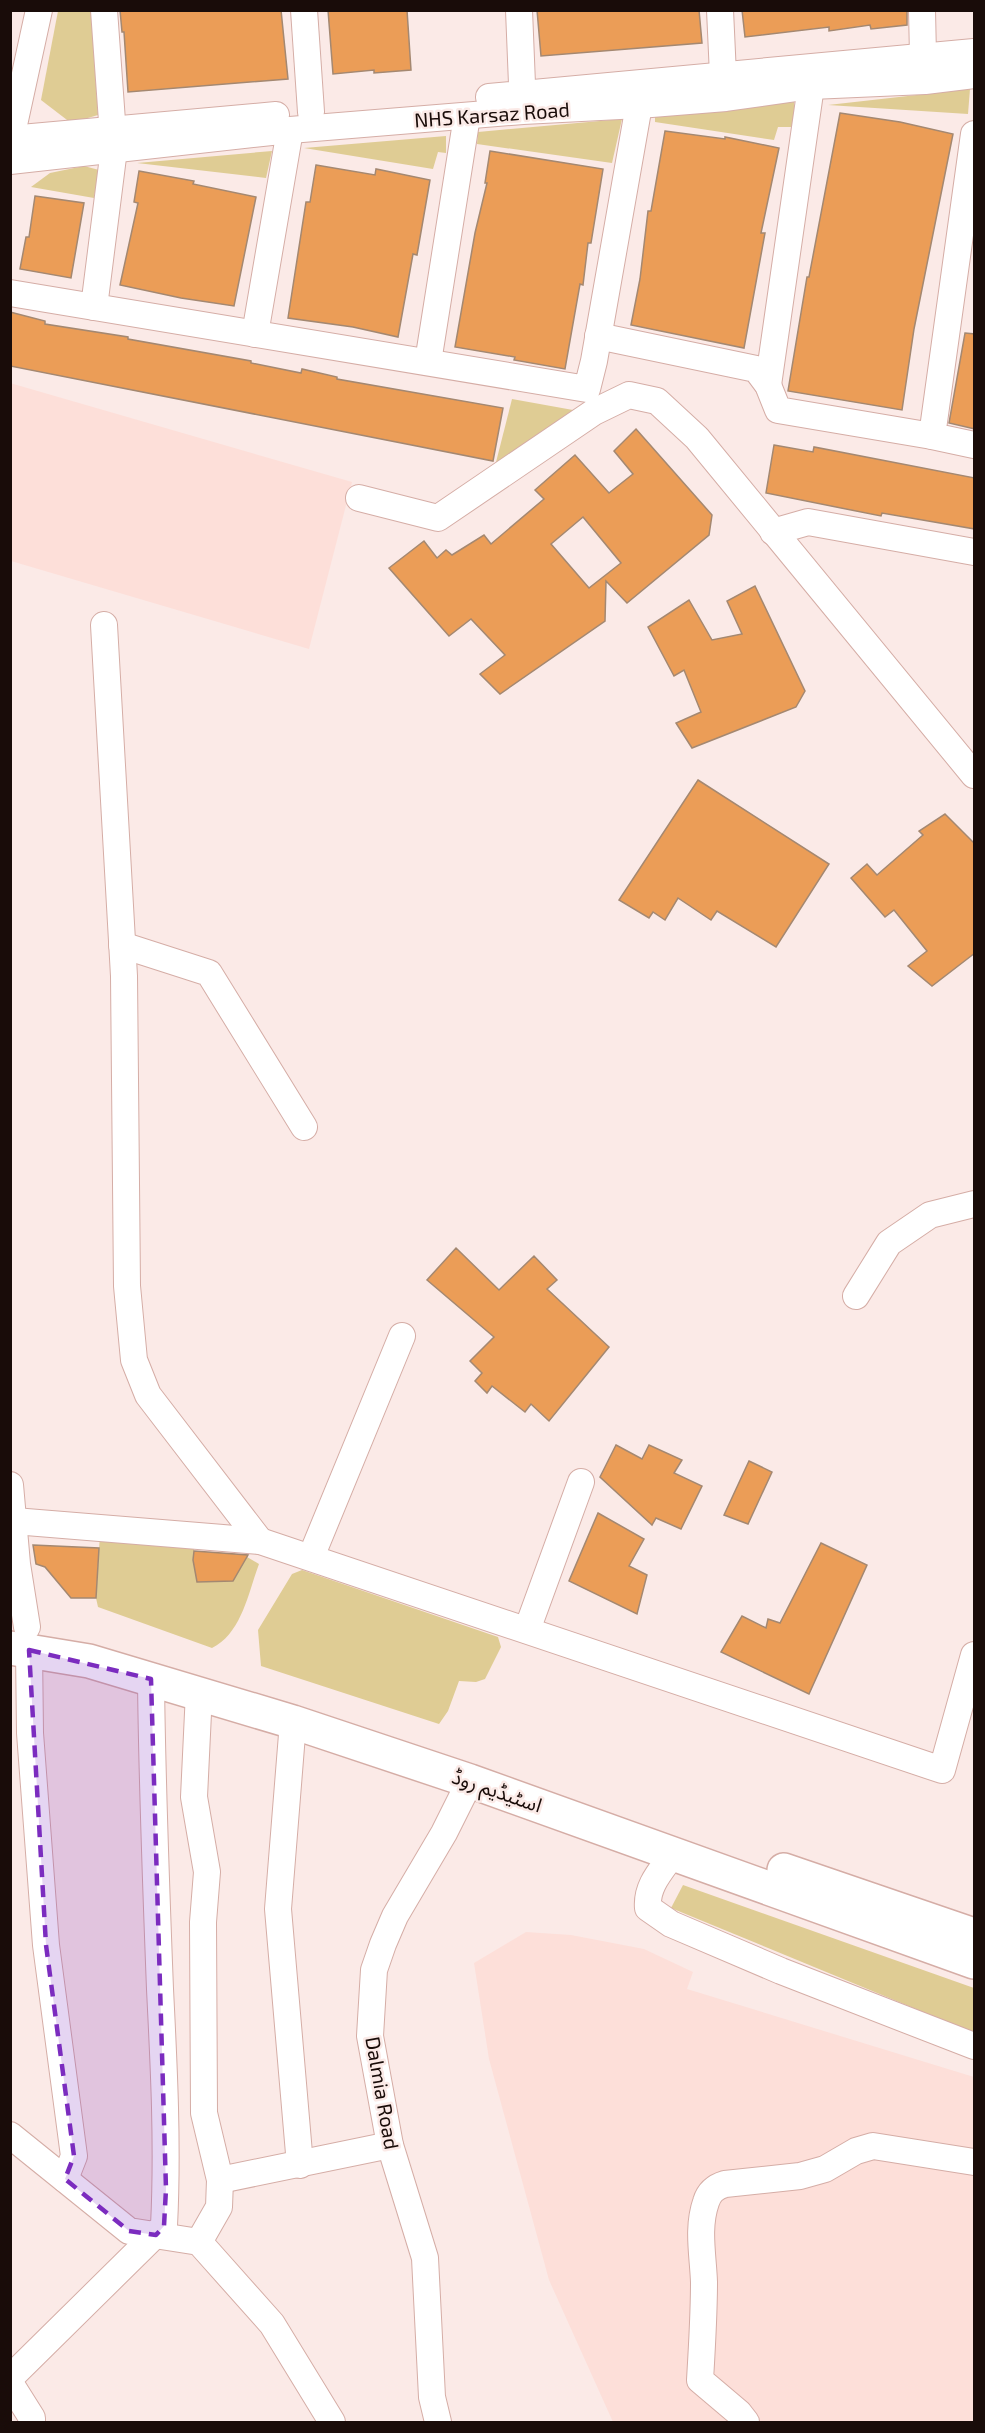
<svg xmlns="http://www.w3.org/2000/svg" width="985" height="2433" viewBox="0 0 985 2433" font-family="'Exo 2','Noto Sans Arabic',sans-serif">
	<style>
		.built { fill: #fddfd9 }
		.green { fill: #dfcc94 }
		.building { fill: #eb9d57; stroke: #a48871; stroke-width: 1.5; fill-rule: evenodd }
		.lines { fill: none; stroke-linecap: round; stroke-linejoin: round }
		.minor-casing { stroke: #d5ada6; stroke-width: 28 }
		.major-casing { stroke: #d5ada6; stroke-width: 36 }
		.minor { stroke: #fff; stroke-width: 26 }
		.major { stroke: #fff; stroke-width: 33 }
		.marked { fill: #7b2cbf; fill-opacity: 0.2; stroke: #7b2cbf; stroke-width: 4.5; stroke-dasharray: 12 8; stroke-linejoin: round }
		.labels { text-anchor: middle; stroke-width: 5; stroke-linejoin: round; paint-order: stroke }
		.street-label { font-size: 20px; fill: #190c09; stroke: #fbeae7 }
	</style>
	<rect width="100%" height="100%" fill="#fbeae7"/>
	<g class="built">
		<polygon points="10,383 352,482 309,649 11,561"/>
		<polygon points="526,1932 571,1935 644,1949 693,1972 687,1989 974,2077 974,2422 613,2422 549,2280 489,2059 474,1963"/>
	</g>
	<g class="green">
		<polygon points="58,11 91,11 98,115 71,123 41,100"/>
		<polygon points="970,89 968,114 828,105"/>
		<polygon points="794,102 797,127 778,127 774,140 655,122 655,115"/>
		<polygon points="622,119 612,163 477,144 478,132"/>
		<polygon points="446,136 446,153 438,152 433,169 304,148"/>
		<polygon points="272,151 266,178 137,163"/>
		<polygon points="84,166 99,170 94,198 31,187 50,173"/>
		<polygon points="512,399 573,410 493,474"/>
		<path d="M100,1534l95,7 -2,19 5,22 35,-2 14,-23 12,7c-11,29 -17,69 -47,84l-114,-41 -2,-9z"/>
		<polygon points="302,1570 498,1637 501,1647 485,1679 476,1682 459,1681 448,1711 439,1724 261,1666 258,1630 292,1574"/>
		<polygon points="683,1885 974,1988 974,2033 671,1908"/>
	</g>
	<g class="building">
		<polygon points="120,10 281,10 288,79 128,92 124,32 122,32"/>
		<polygon points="328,10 407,10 411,70 374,73 374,70 333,74"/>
		<polygon points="537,10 699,10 702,43 541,56"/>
		<polygon points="742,10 907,10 907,25 871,29 870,25 829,31 829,27 745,37"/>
		<polygon points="840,113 900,122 953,134 914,329 902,410 788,391 807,277 809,277"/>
		<polygon points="665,131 725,139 725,137 779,148 761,233 765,233 744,348 631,325 640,279 648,211 651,211"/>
		<polygon points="490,151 603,169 591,243 588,243 583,285 580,284 565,369 514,360 515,357 455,347 475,233 487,183 485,183"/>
		<polygon points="316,165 375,175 376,169 430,180 417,255 413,254 398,337 353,327 288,318 306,202 310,202"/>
		<polygon points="139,171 194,181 193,184 256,197 234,306 181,298 120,285 138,203 134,202"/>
		<polygon points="35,196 84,203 71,278 20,269 26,237 29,237"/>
		<polygon points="10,312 45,321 45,324 128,337 128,339 251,361 251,363 301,373 302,369 337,377 337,379 503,408 493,461 10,366"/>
		<polygon points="965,333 975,334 975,429 949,423"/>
		<path d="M636,429l76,86 -3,20 -82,68 -21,-22 -1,40 -105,73 -20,-20 25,-19 -34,-36 -22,17 -60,-68 35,-27 13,17 9,-8 6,5 32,-20 7,9 53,-45 -9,-9 40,-35 34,38 24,-19 -19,-23zM583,517l38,46 -32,25 -38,-44z"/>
		<polygon points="774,445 813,452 814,447 975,478 975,529 882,513 881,516 766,493"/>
		<polygon points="755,586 805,691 796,707 692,748 676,723 701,712 684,670 674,676 648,627 689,600 712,640 742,634 727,601"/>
		<polygon points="698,780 829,864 776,947 717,911 711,920 678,898 665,920 653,912 649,918 619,900"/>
		<polygon points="945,814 975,844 975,953 932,986 908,966 927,951 894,910 885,917 851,878 867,864 877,875 923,835 919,831"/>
		<polygon points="456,1248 499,1290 534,1256 557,1280 547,1289 609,1347 549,1421 531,1404 525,1412 492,1386 487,1393 475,1381 482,1373 470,1361 494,1337 427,1280"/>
		<polygon points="616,1445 642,1459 649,1445 682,1460 674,1473 702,1486 681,1529 656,1518 652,1525 600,1477"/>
		<polygon points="749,1461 772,1472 748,1524 724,1515"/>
		<polygon points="598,1513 644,1539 629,1566 647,1575 637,1614 569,1581"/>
		<polygon points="821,1543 867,1565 809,1694 721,1652 742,1616 766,1628 768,1619 780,1623"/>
		<polygon points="33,1545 99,1548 96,1598 71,1598 45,1567 36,1564"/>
		<polygon points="194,1551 248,1555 233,1581 197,1582 193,1560"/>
	</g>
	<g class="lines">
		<g class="minor-casing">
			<g id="minor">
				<polyline points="304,10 311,112"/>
				<polyline points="519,10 523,109"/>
				<polyline points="720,10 723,75"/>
				<polyline points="922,10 923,56"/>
				<polyline points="489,97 974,52"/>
				<polyline points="974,134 932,436 974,445"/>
				<polyline points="10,139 276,115"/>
				<polyline points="10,143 39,10"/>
				<polyline points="10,161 290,130 523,111 639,105 726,98 811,86 925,81 974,75"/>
				<polyline points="10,293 587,389 594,361 639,105"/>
				<polyline points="94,307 114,149 104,10"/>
				<polyline points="255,334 290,130"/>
				<polyline points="598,336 756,369 768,385 778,410 932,436"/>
				<polyline points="428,362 467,116"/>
				<polyline points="768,385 811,86"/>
				<polyline points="359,498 438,518 594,412 629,395 657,401 697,438 974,775"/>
				<polyline points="773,532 808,522 974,552"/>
				<polyline points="104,625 124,976 127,1286 134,1360 148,1395 260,1541"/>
				<polyline points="122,945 209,973 304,1127"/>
				<polyline points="856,1296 889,1243 930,1215 974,1204"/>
				<polyline points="10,1485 17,1564 27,1627"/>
				<polyline points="14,1521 260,1541 942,1770 974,1655"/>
				<polyline points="311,1557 402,1336"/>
				<polyline points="527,1630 581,1482"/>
				<polyline points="29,1650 30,1733 46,1945 74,2156 65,2179"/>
				<polyline points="199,1692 194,1797 207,1872 203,1922 204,2113 220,2180 219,2207 199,2242"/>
				<polyline points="293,1722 278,1909 300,2165"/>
				<path d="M673,1854c-12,17 -27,32 -25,54l23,16 110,47 193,75"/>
				<polyline points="10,2135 129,2231 199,2242 272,2324 332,2422"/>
				<polyline points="220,2180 390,2145"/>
				<path d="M10,2378l154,-152c4,-79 0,-158 -4,-237 -4,-103 -8,-206 -9,-310"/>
				<polyline points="10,2383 32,2418 32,2422"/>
				<polyline points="438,2422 432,2397 425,2258 390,2145 370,2036 374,1970 383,1944 395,1916 444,1833 470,1781"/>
				<path d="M746,2422l-7,-9 -39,-33c2,-33 4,-65 4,-98 -1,-27 -7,-54 2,-80 3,-10 9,-15 19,-18l75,-8 25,-7 31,-18 17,-5 101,16"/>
			</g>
		</g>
		<g class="major-casing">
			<g id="major">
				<polyline points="10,1648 89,1661 293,1722 470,1781 974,1962"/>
				<polyline points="784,1870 974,1935"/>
			</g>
		</g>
		<use href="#minor" class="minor"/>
		<use href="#major" class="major"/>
	</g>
	<path class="marked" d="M29,1650l122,29 15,510 -2,37 -8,9 -27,-4 -64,-52 9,-23 -28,-211z"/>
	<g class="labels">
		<g class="street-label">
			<text transform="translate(492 115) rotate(-4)" y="7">NHS Karsaz Road</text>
			<text transform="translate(497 1791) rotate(19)" y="7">اسٹیڈیم روڈ</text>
			<text transform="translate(382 2093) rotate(80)" y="7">Dalmia Road</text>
		</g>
	</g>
	<rect width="985" height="2433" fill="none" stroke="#190c09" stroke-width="24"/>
</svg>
